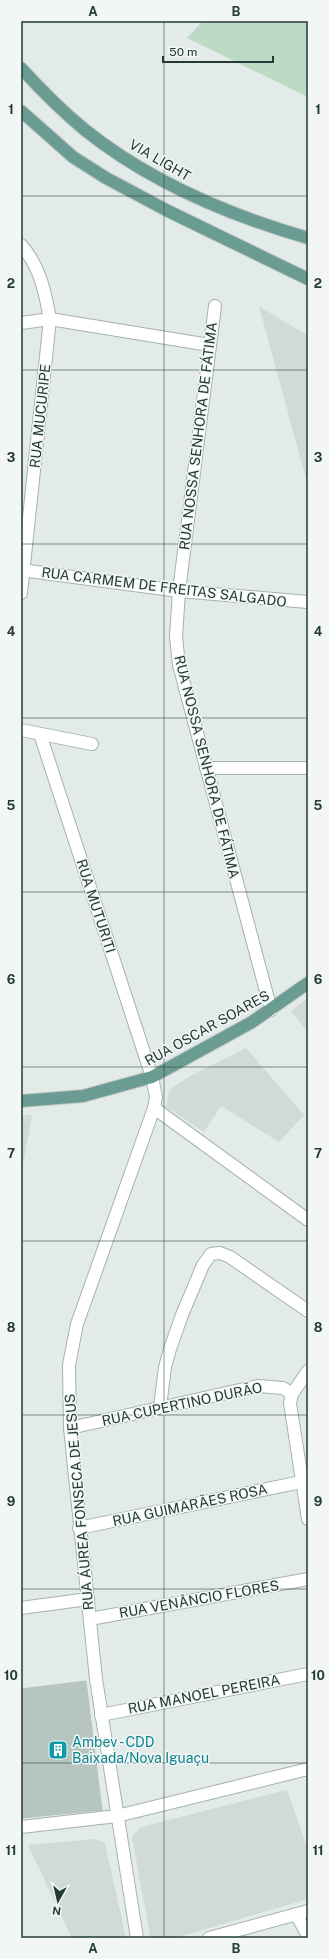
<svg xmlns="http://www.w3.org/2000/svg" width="329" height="1959" viewBox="0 0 329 1959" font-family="'Public Sans',sans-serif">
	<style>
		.built { fill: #d0dad6 }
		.green { fill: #bcdac6 }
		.building { fill: #b7c5c0; stroke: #b5c4be }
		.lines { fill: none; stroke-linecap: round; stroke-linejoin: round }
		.minor-casing { stroke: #a5b2ae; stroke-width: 14 }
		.tertiary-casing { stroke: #a5b2ae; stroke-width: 14 }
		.primary-casing { stroke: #c1c8c6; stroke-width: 14 }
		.minor { stroke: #fff; stroke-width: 12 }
		.tertiary { stroke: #fff; stroke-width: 12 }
		.primary { stroke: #6a9c93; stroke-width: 12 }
		.grid { fill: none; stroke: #233a35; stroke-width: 1; stroke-opacity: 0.55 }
		.labels { text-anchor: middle; stroke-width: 3; stroke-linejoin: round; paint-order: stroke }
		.street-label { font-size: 14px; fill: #233a35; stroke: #f2f7f5 }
		.culture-label { font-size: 14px; fill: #0d838f; stroke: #f2f7f5; text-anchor: start }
		.neatline { fill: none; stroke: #233a35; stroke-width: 1.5 }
		.grid-label { font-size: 13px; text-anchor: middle; font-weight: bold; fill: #233a35 }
	</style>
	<rect width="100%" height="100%" fill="#e2ebe7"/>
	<g class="built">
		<polygon points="259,306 308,336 308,486"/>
		<polygon points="308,998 308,1032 291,1011"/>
		<polygon points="246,1048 304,1115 279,1142 221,1106 204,1132 166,1107 169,1090 190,1076"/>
		<polygon points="21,1115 32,1115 21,1176"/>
		<polygon points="287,1790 308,1850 308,1899 175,1938 153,1938 150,1936 132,1837 141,1827"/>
		<polygon points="95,1839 105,1843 126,1938 72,1938 28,1845"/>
	</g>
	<polygon class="green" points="203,21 308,21 308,97 187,38"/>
	<polygon class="building" points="86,1681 102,1810 21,1818 21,1689"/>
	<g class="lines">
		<g class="minor-casing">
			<g id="minor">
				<path d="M21,245c19,21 24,47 29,74l-29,274"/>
				<polyline points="215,306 179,591 176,637 179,665 271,1010"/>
				<polyline points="21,323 50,319 209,345"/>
				<polyline points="21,570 179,591 308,602"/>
				<polyline points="21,730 92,744"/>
				<polyline points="40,734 152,1077 156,1097 154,1108 77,1324 69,1365 70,1428 96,1679 137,1938"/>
				<polyline points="206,768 308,768"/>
				<polyline points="154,1108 308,1220"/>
				<polyline points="308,1371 292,1394 290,1403 308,1519"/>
				<polyline points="160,1407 165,1367 170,1349 182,1315 203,1265 211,1254 220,1253 230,1257 308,1311"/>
				<polyline points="70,1428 258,1386 283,1388 292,1394"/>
				<polyline points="79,1528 301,1482"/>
				<polyline points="21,1608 88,1599"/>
				<polyline points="90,1619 308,1579"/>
				<polyline points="101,1715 308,1674"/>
				<polyline points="296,1914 308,1936"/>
				<polyline points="209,1938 308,1911"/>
			</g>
		</g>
		<g class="tertiary-casing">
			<polyline id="tertiary" points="21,1827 117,1816 308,1769"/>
		</g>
		<g class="primary-casing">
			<g id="primary">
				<path d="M21,68c20,22 41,43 64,62 65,52 143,85 223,108"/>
				<polyline points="21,111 73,157 106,178 168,211 308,279"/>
				<polyline points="21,1101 83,1096 152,1077 252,1022 308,983"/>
			</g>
		</g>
		<use href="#minor" class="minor"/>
		<use href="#tertiary" class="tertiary"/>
		<use href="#primary" class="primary"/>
	</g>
	<path class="grid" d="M164,21v1917M21,196h287M21,370h287M21,544h287M21,718h287M21,892h287M21,1067h287M21,1241h287M21,1415h287M21,1589h287M21,1763h287"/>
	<defs>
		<g id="building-square" transform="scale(1)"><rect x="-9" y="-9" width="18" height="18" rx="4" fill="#0f9aa8" stroke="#f2f7f5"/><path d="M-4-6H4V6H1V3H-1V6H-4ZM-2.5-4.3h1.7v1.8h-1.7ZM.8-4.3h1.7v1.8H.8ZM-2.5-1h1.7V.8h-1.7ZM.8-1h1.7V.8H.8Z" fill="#fff"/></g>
	</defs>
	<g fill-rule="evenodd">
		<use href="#building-square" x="58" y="1750"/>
	</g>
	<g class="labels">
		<g class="street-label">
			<text transform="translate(160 160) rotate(30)" y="5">VIA LIGHT</text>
			<text transform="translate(40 416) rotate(-84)" y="5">RUA MUCURIPE</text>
			<text transform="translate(198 436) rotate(-83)" y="5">RUA NOSSA SENHORA DE FÁTIMA</text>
			<text transform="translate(164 587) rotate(7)" y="5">RUA CARMEM DE FREITAS SALGADO</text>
			<text transform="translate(207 767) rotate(76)" y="5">RUA NOSSA SENHORA DE FÁTIMA</text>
			<text transform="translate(96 906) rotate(72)" y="5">RUA MUTURITI</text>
			<text transform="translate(207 1028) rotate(-29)" y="5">RUA OSCAR SOARES</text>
			<text transform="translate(182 1404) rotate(-12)" y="5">RUA CUPERTINO DURÃO</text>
			<text transform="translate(79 1502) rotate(-95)" y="5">RUA ÁUREA FONSECA DE JESUS</text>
			<text transform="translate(190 1505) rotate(-12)" y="5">RUA GUIMARÃES ROSA</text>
			<text transform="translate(199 1599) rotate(-10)" y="5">RUA VENÂNCIO FLORES</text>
			<text transform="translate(204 1694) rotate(-11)" y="5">RUA MANOEL PEREIRA</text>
		</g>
		<g class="culture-label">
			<text x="72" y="1747">Ambev - CDD<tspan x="72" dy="16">Baixada/Nova Iguaçu</tspan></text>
		</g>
	</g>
	<rect width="329" height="1959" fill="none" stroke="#f2f7f5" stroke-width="44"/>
	<g transform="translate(58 1901) rotate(188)" stroke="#f2f7f5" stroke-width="3" paint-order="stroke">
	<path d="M0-3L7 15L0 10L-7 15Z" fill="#233a35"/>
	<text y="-6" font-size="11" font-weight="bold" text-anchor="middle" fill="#233a35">N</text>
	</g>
	<path d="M163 56v6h110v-6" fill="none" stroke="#233a35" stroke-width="2"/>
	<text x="169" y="56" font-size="12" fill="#233a35" stroke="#f2f7f5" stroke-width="3" paint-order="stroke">50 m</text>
	<rect x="22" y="22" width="285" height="1915" class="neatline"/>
	<g class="grid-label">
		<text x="93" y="16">A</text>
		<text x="236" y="16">B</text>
		<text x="11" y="114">1</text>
		<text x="318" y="114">1</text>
		<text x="11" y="288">2</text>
		<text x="318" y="288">2</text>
		<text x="11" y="462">3</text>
		<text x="318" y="462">3</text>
		<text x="11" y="636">4</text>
		<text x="318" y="636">4</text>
		<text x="11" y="810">5</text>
		<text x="318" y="810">5</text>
		<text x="11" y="984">6</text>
		<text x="318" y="984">6</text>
		<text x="11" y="1158">7</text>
		<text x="318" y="1158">7</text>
		<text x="11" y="1332">8</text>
		<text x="318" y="1332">8</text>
		<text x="11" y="1506">9</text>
		<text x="318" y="1506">9</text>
		<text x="11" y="1680">10</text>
		<text x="318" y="1680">10</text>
		<text x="11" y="1855">11</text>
		<text x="318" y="1855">11</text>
		<text x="93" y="1953">A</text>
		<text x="236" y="1953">B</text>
	</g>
</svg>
